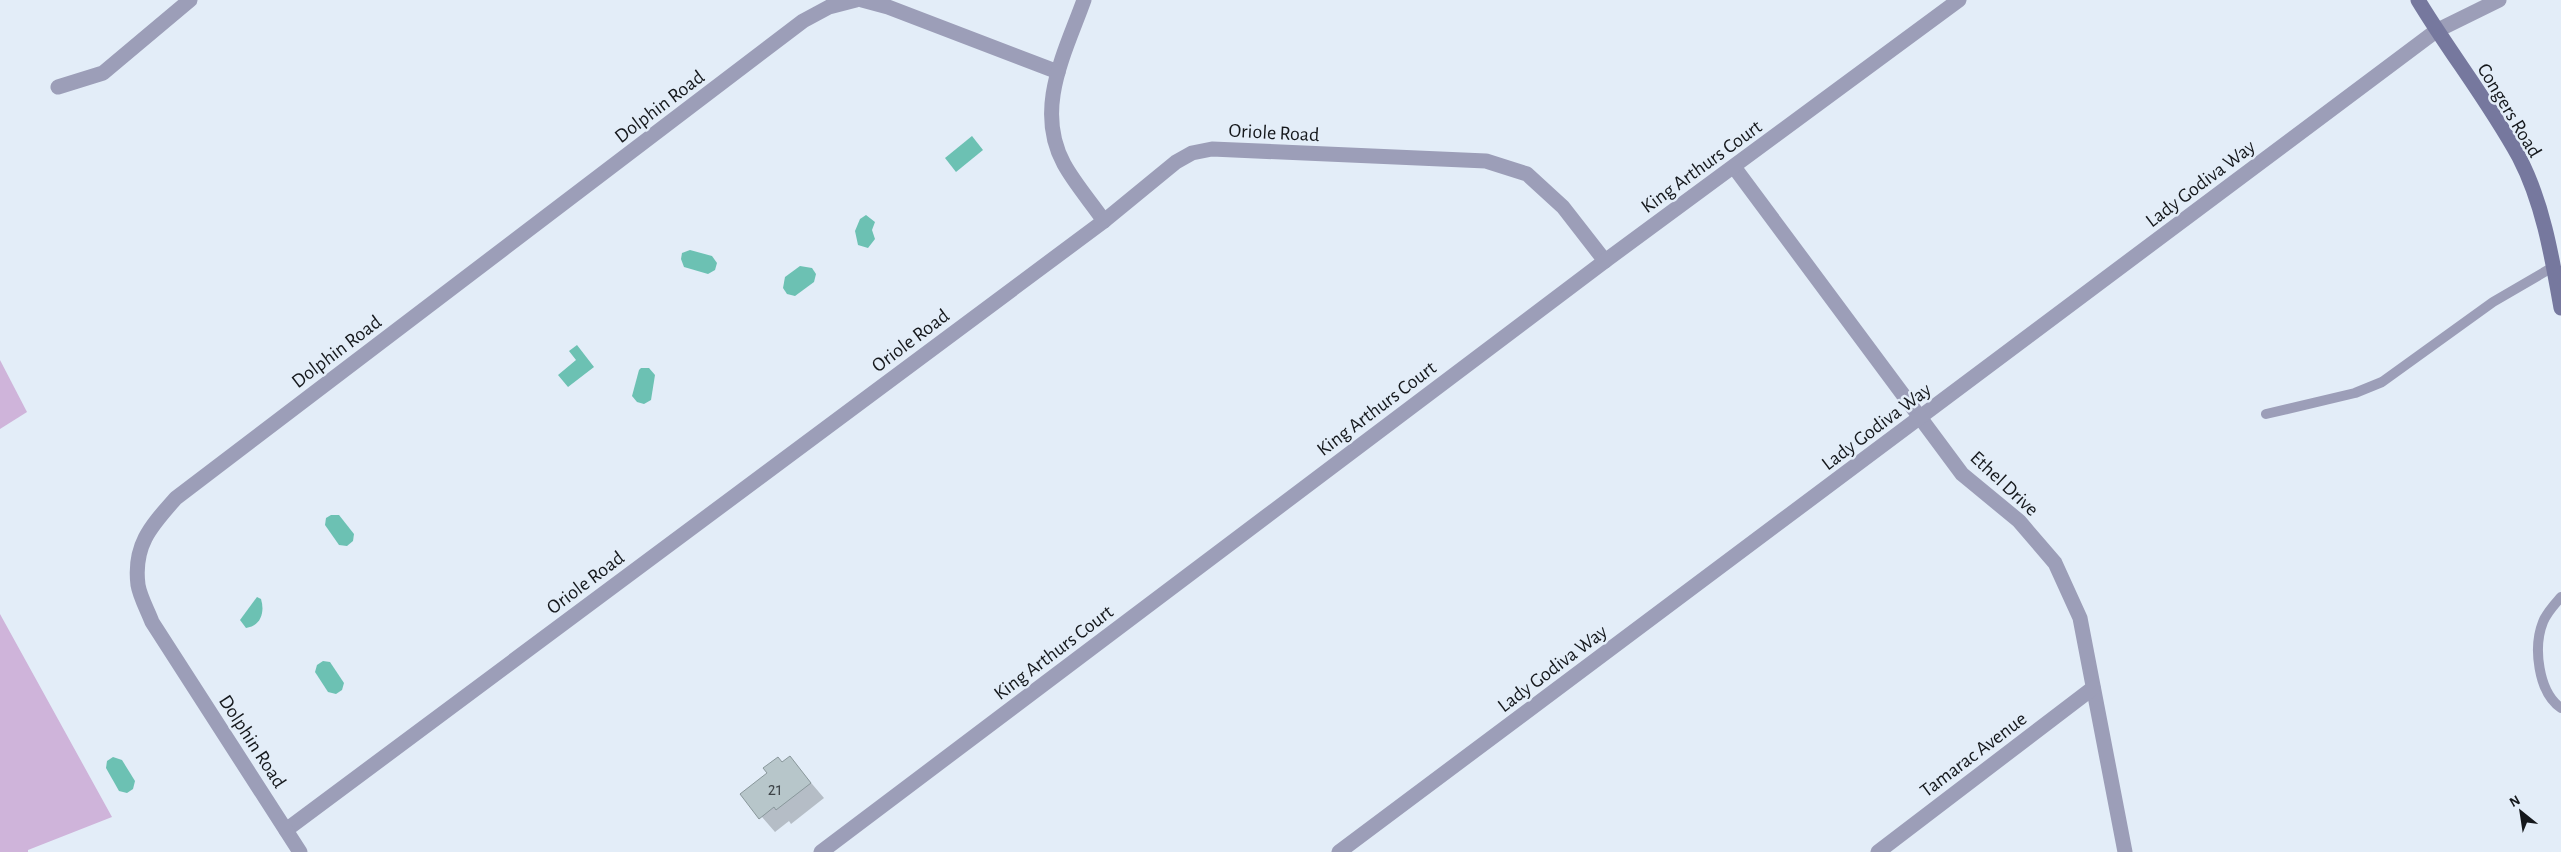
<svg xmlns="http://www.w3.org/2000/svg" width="2561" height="852" viewBox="0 0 2561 852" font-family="'Alegreya Sans',sans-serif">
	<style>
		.green { fill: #cfb4da }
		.water { fill: #6cc1b3 }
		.shadow { fill: #0003 }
		.building { fill: #b7c6ca; stroke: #89979b }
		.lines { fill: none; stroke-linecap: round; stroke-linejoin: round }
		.lane { stroke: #9c9eb8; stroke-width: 10 }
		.street { stroke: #9c9eb8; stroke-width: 15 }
		.secondary { stroke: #76789e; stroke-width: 15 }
		.labels { text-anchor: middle; stroke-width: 5; stroke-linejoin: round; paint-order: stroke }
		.number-label { font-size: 18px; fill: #3e4448 }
		.street-label { font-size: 20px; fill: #15181c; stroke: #e3edf8 }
	</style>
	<rect width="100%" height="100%" fill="#e3edf8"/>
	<g class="green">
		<polygon points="0,360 27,412 0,429"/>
		<polygon points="0,614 112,817 28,850 28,852 0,852"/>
	</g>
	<g class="water">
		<polygon points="972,136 983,150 956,172 945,158"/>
		<polygon points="866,215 875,222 872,230 875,239 868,248 858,245 855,231 860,219"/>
		<polygon points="690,250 712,256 717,263 715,270 708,274 684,267 681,259 682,253"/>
		<polygon points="800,266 812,268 816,274 814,282 795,296 787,294 783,288 785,277"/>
		<polygon points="577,345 594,367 568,387 558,375 576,360 569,351"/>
		<polygon points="641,368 649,368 655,375 651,400 644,404 637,402 632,396 639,370"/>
		<polygon points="331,515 339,515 354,534 353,541 347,546 339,545 325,525 326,518"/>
		<path d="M257,597l4,2c4,13 0,27 -15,29l-6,-8z"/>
		<polygon points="323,661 330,662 344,683 342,690 336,694 328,692 315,672 317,665"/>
		<polygon points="113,757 122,760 135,781 133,789 127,793 119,791 106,768 107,761"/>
	</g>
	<polygon class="shadow" points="790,758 824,798 791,824 789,821 775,832 742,794"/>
	<polygon class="building" points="790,756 811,783 776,810 774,807 759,819 740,794 767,773 763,768 778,757 782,762"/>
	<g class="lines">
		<g class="lane">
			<polyline points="2266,414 2355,393 2382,382 2493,302 2553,267"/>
			<path d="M2561,597c-7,8 -14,15 -18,25 -10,25 -5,70 18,86"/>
		</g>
		<g class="street">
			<polyline points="862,0 888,7 1058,72"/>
			<path d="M1084,0c-19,53 -50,109 -20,164 11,20 27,38 40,57"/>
			<polyline points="58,87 103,73 190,0"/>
			<polyline points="1734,167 1962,474 2019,521 2055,563 2080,618 2125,852"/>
			<polyline points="286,830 1104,221 1176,162 1192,153 1212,149 1486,161 1527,174 1563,207 1605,261"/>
			<path d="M300,852l-148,-230c-4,-11 -12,-25 -14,-37 -5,-40 13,-59 38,-87l627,-477 26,-14 27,-7"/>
			<polyline points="821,852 1605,261 1959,0"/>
			<polyline points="1339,852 2436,31 2499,0"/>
			<polyline points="1878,852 2093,688"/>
		</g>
		<path class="secondary" d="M2418,0c32,53 71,102 101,157 24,46 33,100 42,151"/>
	</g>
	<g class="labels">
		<g class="number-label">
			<text x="775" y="795">21</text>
		</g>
		<g class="street-label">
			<text transform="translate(659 106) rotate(-37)" y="7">Dolphin Road</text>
			<text transform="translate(2510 110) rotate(59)" y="7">Congers Road</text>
			<text transform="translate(1274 132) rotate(3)" y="7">Oriole Road</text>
			<text transform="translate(1701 166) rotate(-36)" y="7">King Arthurs Court</text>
			<text transform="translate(2200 183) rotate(-37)" y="7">Lady Godiva Way</text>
			<text transform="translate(910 340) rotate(-37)" y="7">Oriole Road</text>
			<text transform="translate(336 351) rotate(-37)" y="7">Dolphin Road</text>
			<text transform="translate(1376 408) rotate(-37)" y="7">King Arthurs Court</text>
			<text transform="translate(1876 426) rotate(-37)" y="7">Lady Godiva Way</text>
			<text transform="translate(2005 483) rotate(43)" y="7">Ethel Drive</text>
			<text transform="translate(585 582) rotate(-37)" y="7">Oriole Road</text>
			<text transform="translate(1053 652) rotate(-37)" y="7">King Arthurs Court</text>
			<text transform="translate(1552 668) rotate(-37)" y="7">Lady Godiva Way</text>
			<text transform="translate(253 741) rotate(57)" y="7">Dolphin Road</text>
			<text transform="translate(1973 754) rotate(-37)" y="7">Tamarac Avenue</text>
		</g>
	</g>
	<g transform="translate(2521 812) rotate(330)" stroke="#e3edf8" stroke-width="4" paint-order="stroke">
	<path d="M0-4L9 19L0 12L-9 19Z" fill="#15181c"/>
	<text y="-8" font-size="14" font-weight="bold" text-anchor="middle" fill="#15181c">N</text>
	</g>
</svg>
